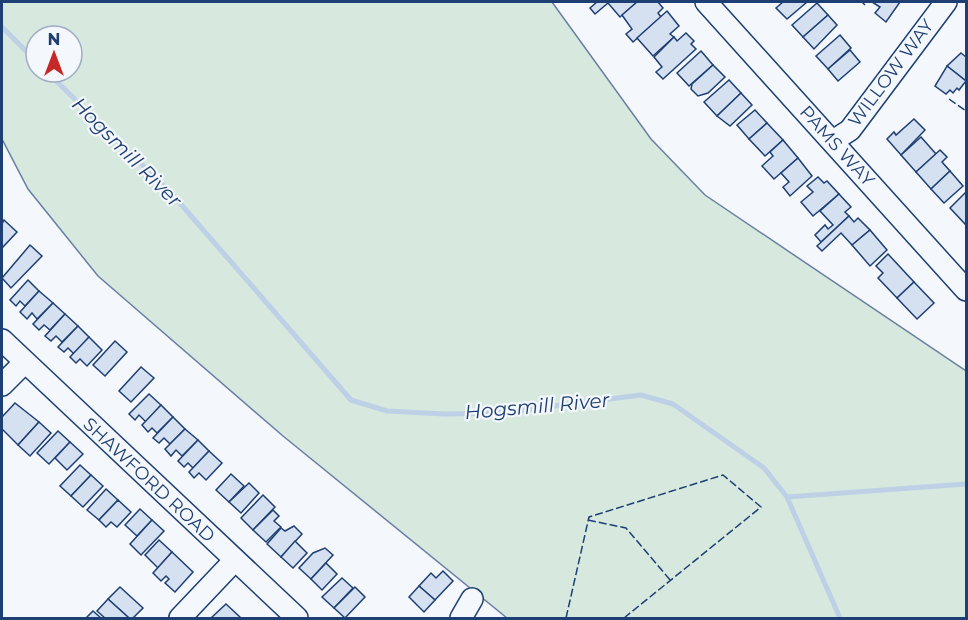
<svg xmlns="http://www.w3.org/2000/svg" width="968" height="620" viewBox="0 0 968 620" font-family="Montserrat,sans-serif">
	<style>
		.green { fill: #d7e8df; stroke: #687fa3; stroke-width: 1.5; fill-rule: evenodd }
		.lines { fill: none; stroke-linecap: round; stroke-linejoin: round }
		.stream { stroke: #bed0e5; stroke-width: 5 }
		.building { fill: #d5e0f0; stroke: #1d3f73; stroke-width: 1.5 }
		.minor-casing { stroke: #1d3f73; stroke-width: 24 }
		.minor { stroke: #f4f7fb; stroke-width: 21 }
		.fence { stroke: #1d3f73; stroke-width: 1.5; stroke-dasharray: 8 3; stroke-linecap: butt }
		.labels { text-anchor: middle; stroke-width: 4.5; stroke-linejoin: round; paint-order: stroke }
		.street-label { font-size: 18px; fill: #1d3f73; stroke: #f4f7fb }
		.water-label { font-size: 20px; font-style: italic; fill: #1d3f73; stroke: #f4f7fb }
	</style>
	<rect width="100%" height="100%" fill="#f4f7fb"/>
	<path class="green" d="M2,2h550l99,137 54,56 261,176v247h-459l-224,-182 -185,-160 -70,-87 -26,-50zM36,36h36v36h-36z"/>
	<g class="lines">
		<g class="stream">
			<polyline points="2,27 36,61"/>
			<polyline points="47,72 172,194 351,400 387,411 445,414 499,413 641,395 673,404 764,468 787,497 840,618"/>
			<polyline points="787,497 966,484"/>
		</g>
	</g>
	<g class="building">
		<polygon points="597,2 637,2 620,17 608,3 595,14 590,8"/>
		<polygon points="637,2 658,2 663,8 658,13 661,17 633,42 626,34 632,29 622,15"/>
		<polygon points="783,2 807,2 787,19 776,8"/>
		<polygon points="872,2 900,2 886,22 875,13 880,7"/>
		<polygon points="817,3 828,15 803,37 792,25"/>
		<polygon points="667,11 679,26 670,34 674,37 653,56 637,38"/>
		<polygon points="828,15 837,25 814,49 803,37"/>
		<polygon points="686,33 694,41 691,44 696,49 663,79 656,72 662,67 654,57 674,37 677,41"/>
		<polygon points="840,35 851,48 828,69 816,56"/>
		<polygon points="850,50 860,62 838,81 828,69"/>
		<polygon points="701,51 713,65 689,86 677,73"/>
		<polygon points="961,53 966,57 966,81 947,66"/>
		<polygon points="713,65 725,77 708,93 698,96 691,89 692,84"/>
		<polygon points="947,66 966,81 959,90 957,88 953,93 950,90 946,94 935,86"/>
		<polygon points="729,80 741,93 717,116 704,102"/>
		<polygon points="741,93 752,105 730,126 717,116"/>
		<polygon points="755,110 767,123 749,139 737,125"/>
		<polygon points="914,119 925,130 901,155 887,139 894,132 896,135"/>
		<polygon points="767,123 783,140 765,156 749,139"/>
		<polygon points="921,137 936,154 916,172 901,155"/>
		<polygon points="783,140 798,158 774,179 762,166 773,156 770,152"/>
		<polygon points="940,150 947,157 942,162 950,171 931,189 916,172"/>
		<polygon points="798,158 812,176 790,196 783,187 789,182 781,173"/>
		<polygon points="950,171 963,186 944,203 931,189"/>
		<polygon points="818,177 824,183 827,181 839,194 813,216 801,202 813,192 807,186"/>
		<polygon points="966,192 966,225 950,208"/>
		<polygon points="839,194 851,207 845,212 849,216 821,242 815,235 825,225 828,229 833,225 820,211"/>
		<polygon points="849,216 854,222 858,218 870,230 852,245 841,233 822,251 817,246"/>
		<polygon points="4,220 17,232 2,248 2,224"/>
		<polygon points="870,230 887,250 870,266 852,245"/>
		<polygon points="30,245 42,256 11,288 2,278"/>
		<polygon points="888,254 914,282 897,298 878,278 883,273 876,266"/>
		<polygon points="28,280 39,291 25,306 20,301 16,306 10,300"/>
		<polygon points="914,282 934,303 917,319 897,298"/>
		<polygon points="39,291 53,303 37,319 32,313 27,319 20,312"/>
		<polygon points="53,303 65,314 50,330 44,325 39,330 33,324"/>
		<polygon points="65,314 78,326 62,342 56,336 51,341 45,336"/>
		<polygon points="78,326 89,337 74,354 68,348 64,352 58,347"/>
		<polygon points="89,337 102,350 87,366 80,359 76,363 70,357"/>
		<polygon points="115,341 127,352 105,376 93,365"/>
		<polygon points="141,367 154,378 131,402 119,391"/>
		<polygon points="149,394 161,405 146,422 139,415 135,420 129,414"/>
		<polygon points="15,403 39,422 18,445 2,429 2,417"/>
		<polygon points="161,405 173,417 157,433 152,428 148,432 142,425"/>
		<polygon points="173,417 185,429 170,444 164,438 159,443 153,438"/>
		<polygon points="39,422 51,433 30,456 18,445"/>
		<polygon points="185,429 198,440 182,456 176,450 171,456 165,449"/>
		<polygon points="58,431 70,442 49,464 37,453"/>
		<polygon points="198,440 209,451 193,468 188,463 184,467 178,461"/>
		<polygon points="70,442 83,454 67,470 55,458"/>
		<polygon points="209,451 222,463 206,480 199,473 194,478 189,472"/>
		<polygon points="80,465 91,475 71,496 60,486"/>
		<polygon points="231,474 244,486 229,502 216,490"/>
		<polygon points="91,475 103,486 83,507 71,496"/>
		<polygon points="249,483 259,493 241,513 229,502"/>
		<polygon points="106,489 118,500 99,520 87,510"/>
		<polygon points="263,495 275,507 253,530 241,518"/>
		<polygon points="118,500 131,512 117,527 111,522 106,527 99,520"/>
		<polygon points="140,509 152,520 137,536 125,525"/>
		<polygon points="273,510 279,516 274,521 281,527 266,542 253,530"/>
		<polygon points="152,520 164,531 141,555 130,544"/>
		<polygon points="294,526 302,534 281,557 267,544 281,528 285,531"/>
		<polygon points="159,540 172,552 158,568 145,555"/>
		<polygon points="295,541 307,553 293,568 281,557"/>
		<polygon points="325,548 333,555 311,579 299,568 313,553"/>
		<polygon points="172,552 193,572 175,592 165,583 169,579 166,576 161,581 153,573"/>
		<polygon points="326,563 337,574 322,590 311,579"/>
		<polygon points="443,571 453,581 435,600 419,586 431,573 436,578"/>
		<polygon points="342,578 353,588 334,608 322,597"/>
		<polygon points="419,586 435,600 424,612 409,597"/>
		<polygon points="120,587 143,608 133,618 129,618 108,599"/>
		<polygon points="355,587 365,597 345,618 334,608"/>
		<polygon points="108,599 129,618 105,618 97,611"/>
		<polygon points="226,604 241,618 211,618"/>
		<polygon points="93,611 101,618 86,618"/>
	</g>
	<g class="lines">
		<g class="minor-casing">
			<g id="minor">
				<polyline points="706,2 966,290"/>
				<polyline points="833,141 850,130 946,2"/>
				<polyline points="2,340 297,618"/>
				<polyline points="2,385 24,363"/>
				<polyline points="180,618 235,560"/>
				<polyline points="461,618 472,599"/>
			</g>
		</g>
		<use href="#minor" class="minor"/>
		<g class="fence">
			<polyline points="862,2 865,5"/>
			<polyline points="949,99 966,111"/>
			<polyline points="588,520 626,528 671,581"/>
			<polyline points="566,618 589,517 723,475 761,507 624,618"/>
		</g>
	</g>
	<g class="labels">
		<g class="street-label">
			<text transform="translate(891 73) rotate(-53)" y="6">WILLOW WAY</text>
			<text transform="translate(837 146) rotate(48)" y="6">PAMS WAY</text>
			<text transform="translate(149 480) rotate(43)" y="6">SHAWFORD ROAD</text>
		</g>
		<g class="water-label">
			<text transform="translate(127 152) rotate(45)" y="7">Hogsmill River</text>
			<text transform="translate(537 406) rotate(-5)" y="7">Hogsmill River</text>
		</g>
	</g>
	<rect width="968" height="620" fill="none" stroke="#1d3f73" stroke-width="6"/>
	<g transform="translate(54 54)"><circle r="28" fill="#f4f7fb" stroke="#9eadc5" stroke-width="1.5"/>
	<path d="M0-4.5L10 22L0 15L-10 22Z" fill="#c62828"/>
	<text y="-9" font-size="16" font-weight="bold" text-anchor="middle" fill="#1d3f73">N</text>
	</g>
</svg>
